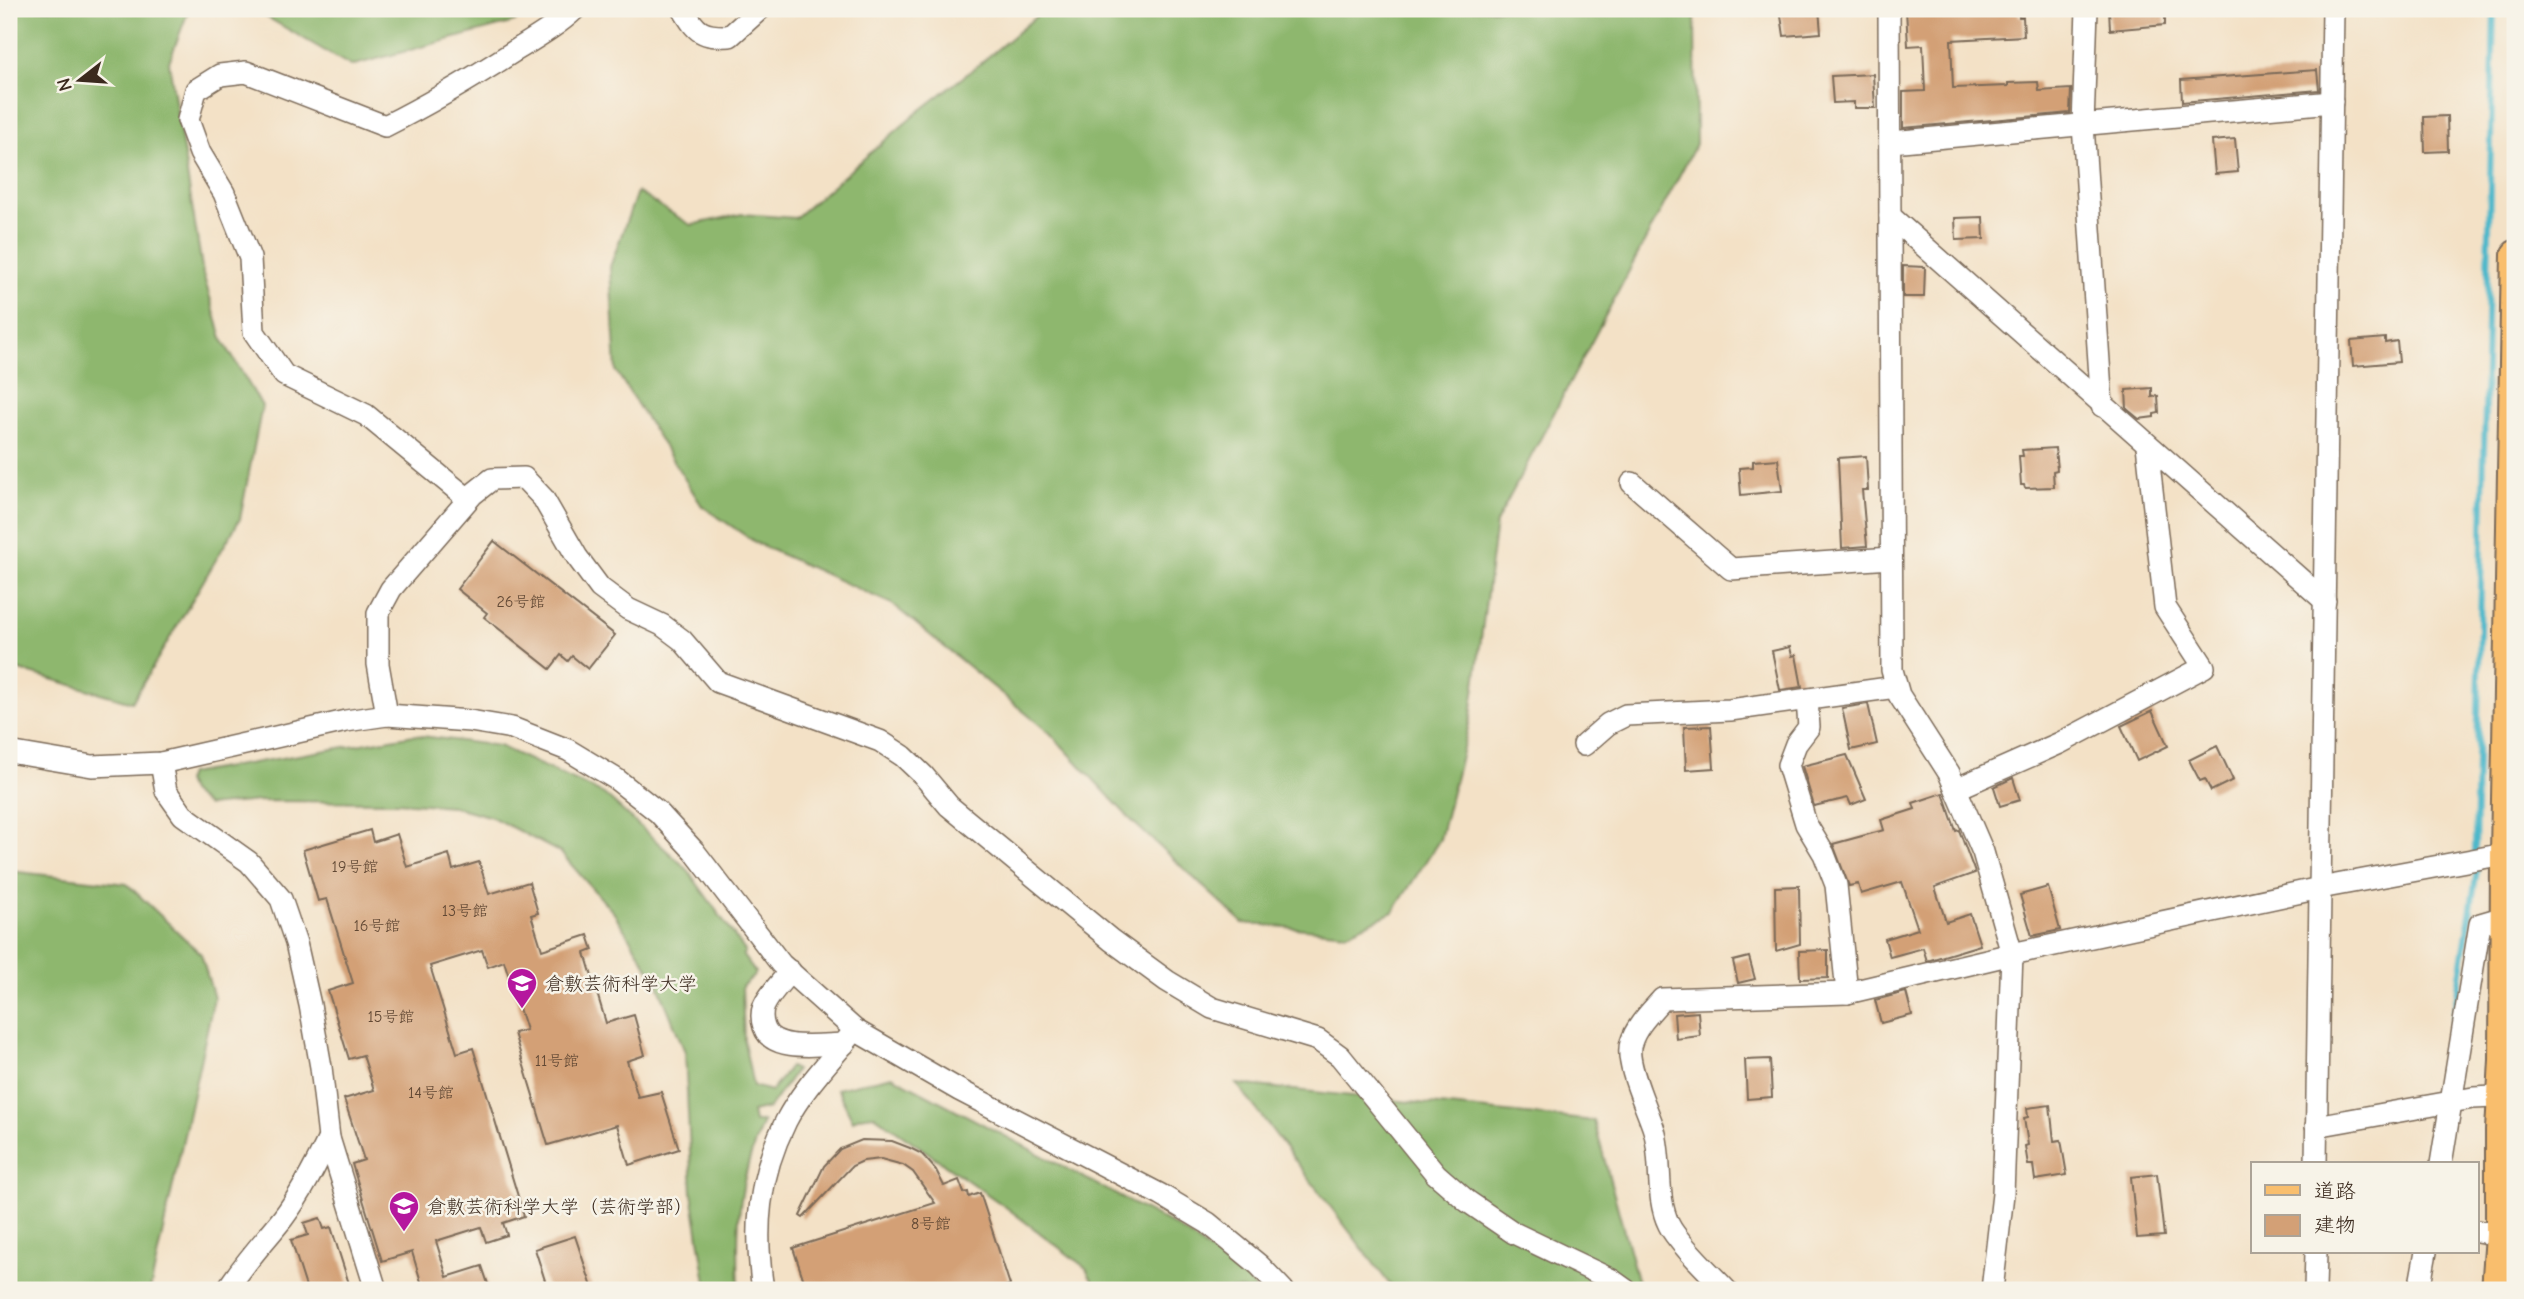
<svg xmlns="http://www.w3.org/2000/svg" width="2524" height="1299" viewBox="0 0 2524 1299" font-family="'Comic Neue','Klee One',sans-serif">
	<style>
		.forest { fill: #8eb76e; stroke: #647046; stroke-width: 2 }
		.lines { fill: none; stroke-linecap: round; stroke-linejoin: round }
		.stream { stroke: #4db8ca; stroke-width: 6 }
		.building { fill: #d3a076 }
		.minor-casing { stroke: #7b6a59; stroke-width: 24 }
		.major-casing { stroke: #7b6a59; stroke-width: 30 }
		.minor { stroke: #fff; stroke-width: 21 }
		.major { stroke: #f9be6d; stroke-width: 26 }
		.labels { text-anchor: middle; stroke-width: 5; stroke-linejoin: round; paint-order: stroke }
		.number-label { font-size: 16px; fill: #614834 }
		.poi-label { font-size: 19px; fill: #3b2a1e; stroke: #f7f3e8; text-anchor: start }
	</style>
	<rect width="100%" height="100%" fill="#f7f3e8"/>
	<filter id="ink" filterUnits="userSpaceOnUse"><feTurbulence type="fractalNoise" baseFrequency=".0143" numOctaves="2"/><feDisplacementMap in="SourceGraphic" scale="14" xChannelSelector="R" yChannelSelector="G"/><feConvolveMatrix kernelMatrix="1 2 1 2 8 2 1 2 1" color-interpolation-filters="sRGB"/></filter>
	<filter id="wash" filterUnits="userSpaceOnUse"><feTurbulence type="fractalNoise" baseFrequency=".00686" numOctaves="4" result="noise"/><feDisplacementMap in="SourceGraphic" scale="28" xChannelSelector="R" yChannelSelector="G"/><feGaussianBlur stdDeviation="1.57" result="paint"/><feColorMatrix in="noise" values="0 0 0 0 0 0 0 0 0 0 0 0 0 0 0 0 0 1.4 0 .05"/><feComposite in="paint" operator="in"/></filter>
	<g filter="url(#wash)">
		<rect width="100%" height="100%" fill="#f3e1c6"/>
		<g class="forest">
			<polygon points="9,9 189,9 169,62 203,274 223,341 262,406 240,519 132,702 9,667"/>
			<polygon points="215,9 523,9 515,22 351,66 258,12"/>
			<polygon points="1045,9 1695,9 1696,144 1496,523 1471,716 1440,839 1393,912 1347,933 1243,923 1133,822 1050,733 892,604 758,544 702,506 616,371 610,267 637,192 691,225 742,214 795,218 918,112 976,67"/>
			<path d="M414,735l85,11 105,48 82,74 59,83 -2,5 12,16 -2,5 -11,9 2,56 9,44 18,5 19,-24 6,3 -27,38 -17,4 2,10h9c-25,58 -27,102 -24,164l-32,3 -15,-96 -7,-141 -28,-70 -43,-69 -53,-60 -69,-36 -40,-11 -55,-4 -138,-1 -52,5 -17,-14 -4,-10 3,-8z"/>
			<polygon points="9,871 127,884 201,954 214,998 150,1290 9,1290"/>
			<polygon points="892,1076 1177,1227 1245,1277 1257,1290 1097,1290 1086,1268 1007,1208 874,1115 859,1117 853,1121 837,1089"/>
			<polygon points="1237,1084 1594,1121 1640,1290 1394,1290"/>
		</g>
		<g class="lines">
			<polyline class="stream" points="2430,1164 2477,870 2475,849 2494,9"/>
		</g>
		<g id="blocks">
			<g class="building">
				<polygon points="1780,9 1819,9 1821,33 1784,36"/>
				<polygon points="1906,9 2018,10 2019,17 2023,17 2024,36 1951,40 1953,88 2008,86 2008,83 2038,82 2039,91 2071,89 2070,113 1903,128 1903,92 1925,91 1923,45 1908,46"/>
				<polygon points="2109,9 2165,9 2165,25 2110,30"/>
				<polygon points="2317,70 2319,90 2182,102 2181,80"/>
				<polygon points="1873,74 1875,108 1854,108 1854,102 1833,103 1831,76"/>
				<polygon points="2447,116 2448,151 2425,152 2424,117"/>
				<polygon points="2235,139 2238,172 2215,174 2212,141"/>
				<polygon points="1983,217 1984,239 1956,240 1955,218"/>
				<polygon points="1903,266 1925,267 1924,297 1903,297"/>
				<polygon points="2385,338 2385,343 2397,341 2399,362 2353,366 2351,341"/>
				<polygon points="2152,388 2152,397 2158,396 2159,413 2154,414 2154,417 2139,419 2127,409 2126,390"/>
				<polygon points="2055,448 2057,470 2053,471 2054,487 2025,488 2024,485 2021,485 2019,456 2023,456 2022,450"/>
				<polygon points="1866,456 1868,490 1862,490 1867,546 1842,548 1838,458"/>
				<polygon points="1778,459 1782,491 1741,495 1739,468 1753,467 1753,461"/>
				<polygon points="494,541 615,635 588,669 572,656 568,661 561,655 550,669 484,617 487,613 457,589"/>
				<polygon points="1790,647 1792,656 1796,655 1802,687 1780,690 1772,651"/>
				<polygon points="1868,704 1877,744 1851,750 1842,708"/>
				<polygon points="2152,711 2168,746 2137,761 2121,726"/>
				<polygon points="1711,726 1714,768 1686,770 1684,727"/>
				<polygon points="2217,746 2233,780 2211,791 2205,779 2200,781 2189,760"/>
				<polygon points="1847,755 1866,799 1851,805 1848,798 1814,806 1802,766"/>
				<polygon points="2013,778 2020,800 2000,806 1994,787"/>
				<polygon points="1943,793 1956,831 1959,830 1975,873 1935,887 1946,922 1970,914 1980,945 1927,961 1923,948 1890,957 1885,939 1918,929 1902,882 1861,894 1858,884 1849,886 1833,844 1884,830 1881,820 1915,809 1913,803"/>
				<polygon points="370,830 373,842 397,834 407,867 449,854 453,870 479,862 489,894 529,882 538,913 531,915 542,950 588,935 593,950 585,953 606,1023 634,1015 645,1055 627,1061 638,1097 661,1092 679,1149 629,1165 617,1125 548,1145 514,1033 526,1030 504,961 488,967 482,950 430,966 457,1053 473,1048 524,1216 503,1223 507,1235 486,1242 481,1227 436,1241 447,1277 482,1266 490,1290 418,1290 417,1287 422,1285 412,1252 382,1261 352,1164 364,1160 344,1099 374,1090 363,1055 349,1059 328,991 353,983 327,899 318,901 303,850"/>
				<polygon points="1799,886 1800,944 1776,951 1775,887"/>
				<polygon points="2048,887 2060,930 2032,936 2020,895"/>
				<polygon points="1828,950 1828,978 1800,979 1799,951"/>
				<polygon points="1749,957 1755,979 1738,983 1733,961"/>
				<polygon points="1906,992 1912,1015 1881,1023 1875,1000"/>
				<polygon points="1698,1012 1700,1036 1676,1039 1674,1014"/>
				<polygon points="1770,1059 1772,1097 1747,1099 1745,1060"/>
				<polygon points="2050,1105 2054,1141 2061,1140 2067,1175 2035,1180 2033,1165 2028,1165 2025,1146 2028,1145 2024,1118 2028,1117 2027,1108"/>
				<polygon points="862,1140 892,1141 910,1148 922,1154 936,1170 944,1186 959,1180 964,1193 968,1192 969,1197 980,1193 1010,1285 994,1290 807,1290 793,1248 935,1203 913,1172 903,1165 881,1159 863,1161 852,1166 803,1218 800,1216 824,1166 840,1149"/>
				<polygon points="2157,1174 2164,1236 2137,1238 2131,1177"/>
				<polygon points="320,1218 324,1229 331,1227 351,1290 307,1290 291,1240 308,1235 304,1223"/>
				<polygon points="575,1236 593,1290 548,1290 535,1249"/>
			</g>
		</g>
	</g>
	<g filter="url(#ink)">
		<use href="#blocks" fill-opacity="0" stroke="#7b6a59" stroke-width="2"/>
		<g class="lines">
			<g class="minor-casing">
				<g id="minor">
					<path d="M683,9c14,24 19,28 47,27l30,-27"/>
					<polyline points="1889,9 1892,670 1899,695 1949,773 1983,852 2012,954 2003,1194 1992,1290"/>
					<polyline points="2087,9 2083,125 2102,406"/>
					<polyline points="1891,142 2332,102"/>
					<polyline points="1890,216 2325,601"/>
					<polyline points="1632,483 1731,569 1891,558"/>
					<path d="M468,499l-102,-84 -82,-40 -30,-43 -4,-74 -26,-65 -24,-40 -12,-33 8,-30 24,-15 26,-3 139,54c44,-22 86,-47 128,-74 21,-13 44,-26 62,-43"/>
					<polyline points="1807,700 1809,727 1796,744 1788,765 1806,824 1824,854 1836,885 1847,993"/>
					<polyline points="387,715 378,664 378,613 391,589 473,494 492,479 524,478 543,498 577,557 600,588 628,609 662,625 682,640 718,682 880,741 903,756 923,775 949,806 1111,940 1167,981 1212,1008 1318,1040 1340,1056 1436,1174 1467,1201 1514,1233 1612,1280 1626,1290"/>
					<polyline points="1584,745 1608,724 1626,715 1730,710 1896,687"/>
					<polyline points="9,752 92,766 161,763 346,721 387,715 470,721 512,728 568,750 616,779 658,812 694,851 781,964 855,1030 959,1090 1161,1195 1208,1223 1259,1265 1283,1290"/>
					<polyline points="161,763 166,791 183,815 249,862 281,899 296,943 310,1005 321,1067 329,1138 376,1290"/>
					<polyline points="1956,789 2060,743 2204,667 2165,607 2147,445"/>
					<path d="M790,971c-8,11 -21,23 -26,35 -3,7 -2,15 0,21 8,26 59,17 80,17"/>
					<polyline points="2316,1126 2473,1098 2515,1096"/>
					<polyline points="2316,1164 2333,9"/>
					<polyline points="2441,1164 2480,924 2504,917"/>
					<polyline points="2477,1231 2499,1235"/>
					<path d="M227,1290c16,-26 37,-48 56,-72 19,-25 33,-53 46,-80"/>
					<path d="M763,1290c-9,-61 -5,-113 23,-169 17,-33 46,-62 69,-91"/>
					<path d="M1726,1290c-14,-15 -49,-48 -57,-65 -14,-28 -6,-64 -15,-95 -6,-20 -30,-68 -23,-87 5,-17 20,-31 31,-44l185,-6 165,-39 308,-66 195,-36"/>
					<polyline points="2315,1290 2316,1252"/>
					<polyline points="2419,1290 2426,1252"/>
				</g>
			</g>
			<g class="major-casing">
				<polyline id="major" points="2495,1290 2499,1235 2499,1130 2503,1060 2504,854 2515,254"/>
			</g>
			<use href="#minor" class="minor"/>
			<use href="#major" class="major"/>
		</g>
	</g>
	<defs>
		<g id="university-pin" transform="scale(1.575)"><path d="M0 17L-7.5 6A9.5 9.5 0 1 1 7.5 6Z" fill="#b5179e" stroke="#f7f3e8"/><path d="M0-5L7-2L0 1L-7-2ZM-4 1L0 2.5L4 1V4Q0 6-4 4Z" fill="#fff"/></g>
	</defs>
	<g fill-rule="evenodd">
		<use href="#university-pin" x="522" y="983"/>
		<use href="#university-pin" x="404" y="1206"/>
	</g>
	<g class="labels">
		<g class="number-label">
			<text x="521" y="607">26号館</text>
			<text x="355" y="872">19号館</text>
			<text x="465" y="916">13号館</text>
			<text x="377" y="931">16号館</text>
			<text x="391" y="1022">15号館</text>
			<text x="557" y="1066">11号館</text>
			<text x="431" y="1098">14号館</text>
			<text x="931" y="1229">8号館</text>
		</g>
		<g class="poi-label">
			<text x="545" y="990">倉敷芸術科学大学</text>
			<text x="427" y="1213">倉敷芸術科学大学（芸術学部）</text>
		</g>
	</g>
	<rect width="2524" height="1299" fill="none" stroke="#f7f3e8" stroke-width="35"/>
	<rect x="2251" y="1162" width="228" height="91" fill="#f7f3e8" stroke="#aca397" stroke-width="2"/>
	<rect x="2265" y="1185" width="35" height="10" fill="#f9be6d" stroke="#aca397" stroke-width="2"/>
	<text x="2314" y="1198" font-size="21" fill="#3b2a1e">道路</text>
	<rect x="2265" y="1215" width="35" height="21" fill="#d3a076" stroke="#aca397" stroke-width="2"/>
	<text x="2314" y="1232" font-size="21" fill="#3b2a1e">建物</text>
	<g transform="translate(80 80) rotate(253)" stroke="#f7f3e8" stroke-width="5" paint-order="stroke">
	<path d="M0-5L12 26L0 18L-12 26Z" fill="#3b2a1e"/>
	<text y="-10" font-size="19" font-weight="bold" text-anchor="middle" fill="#3b2a1e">N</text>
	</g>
</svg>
